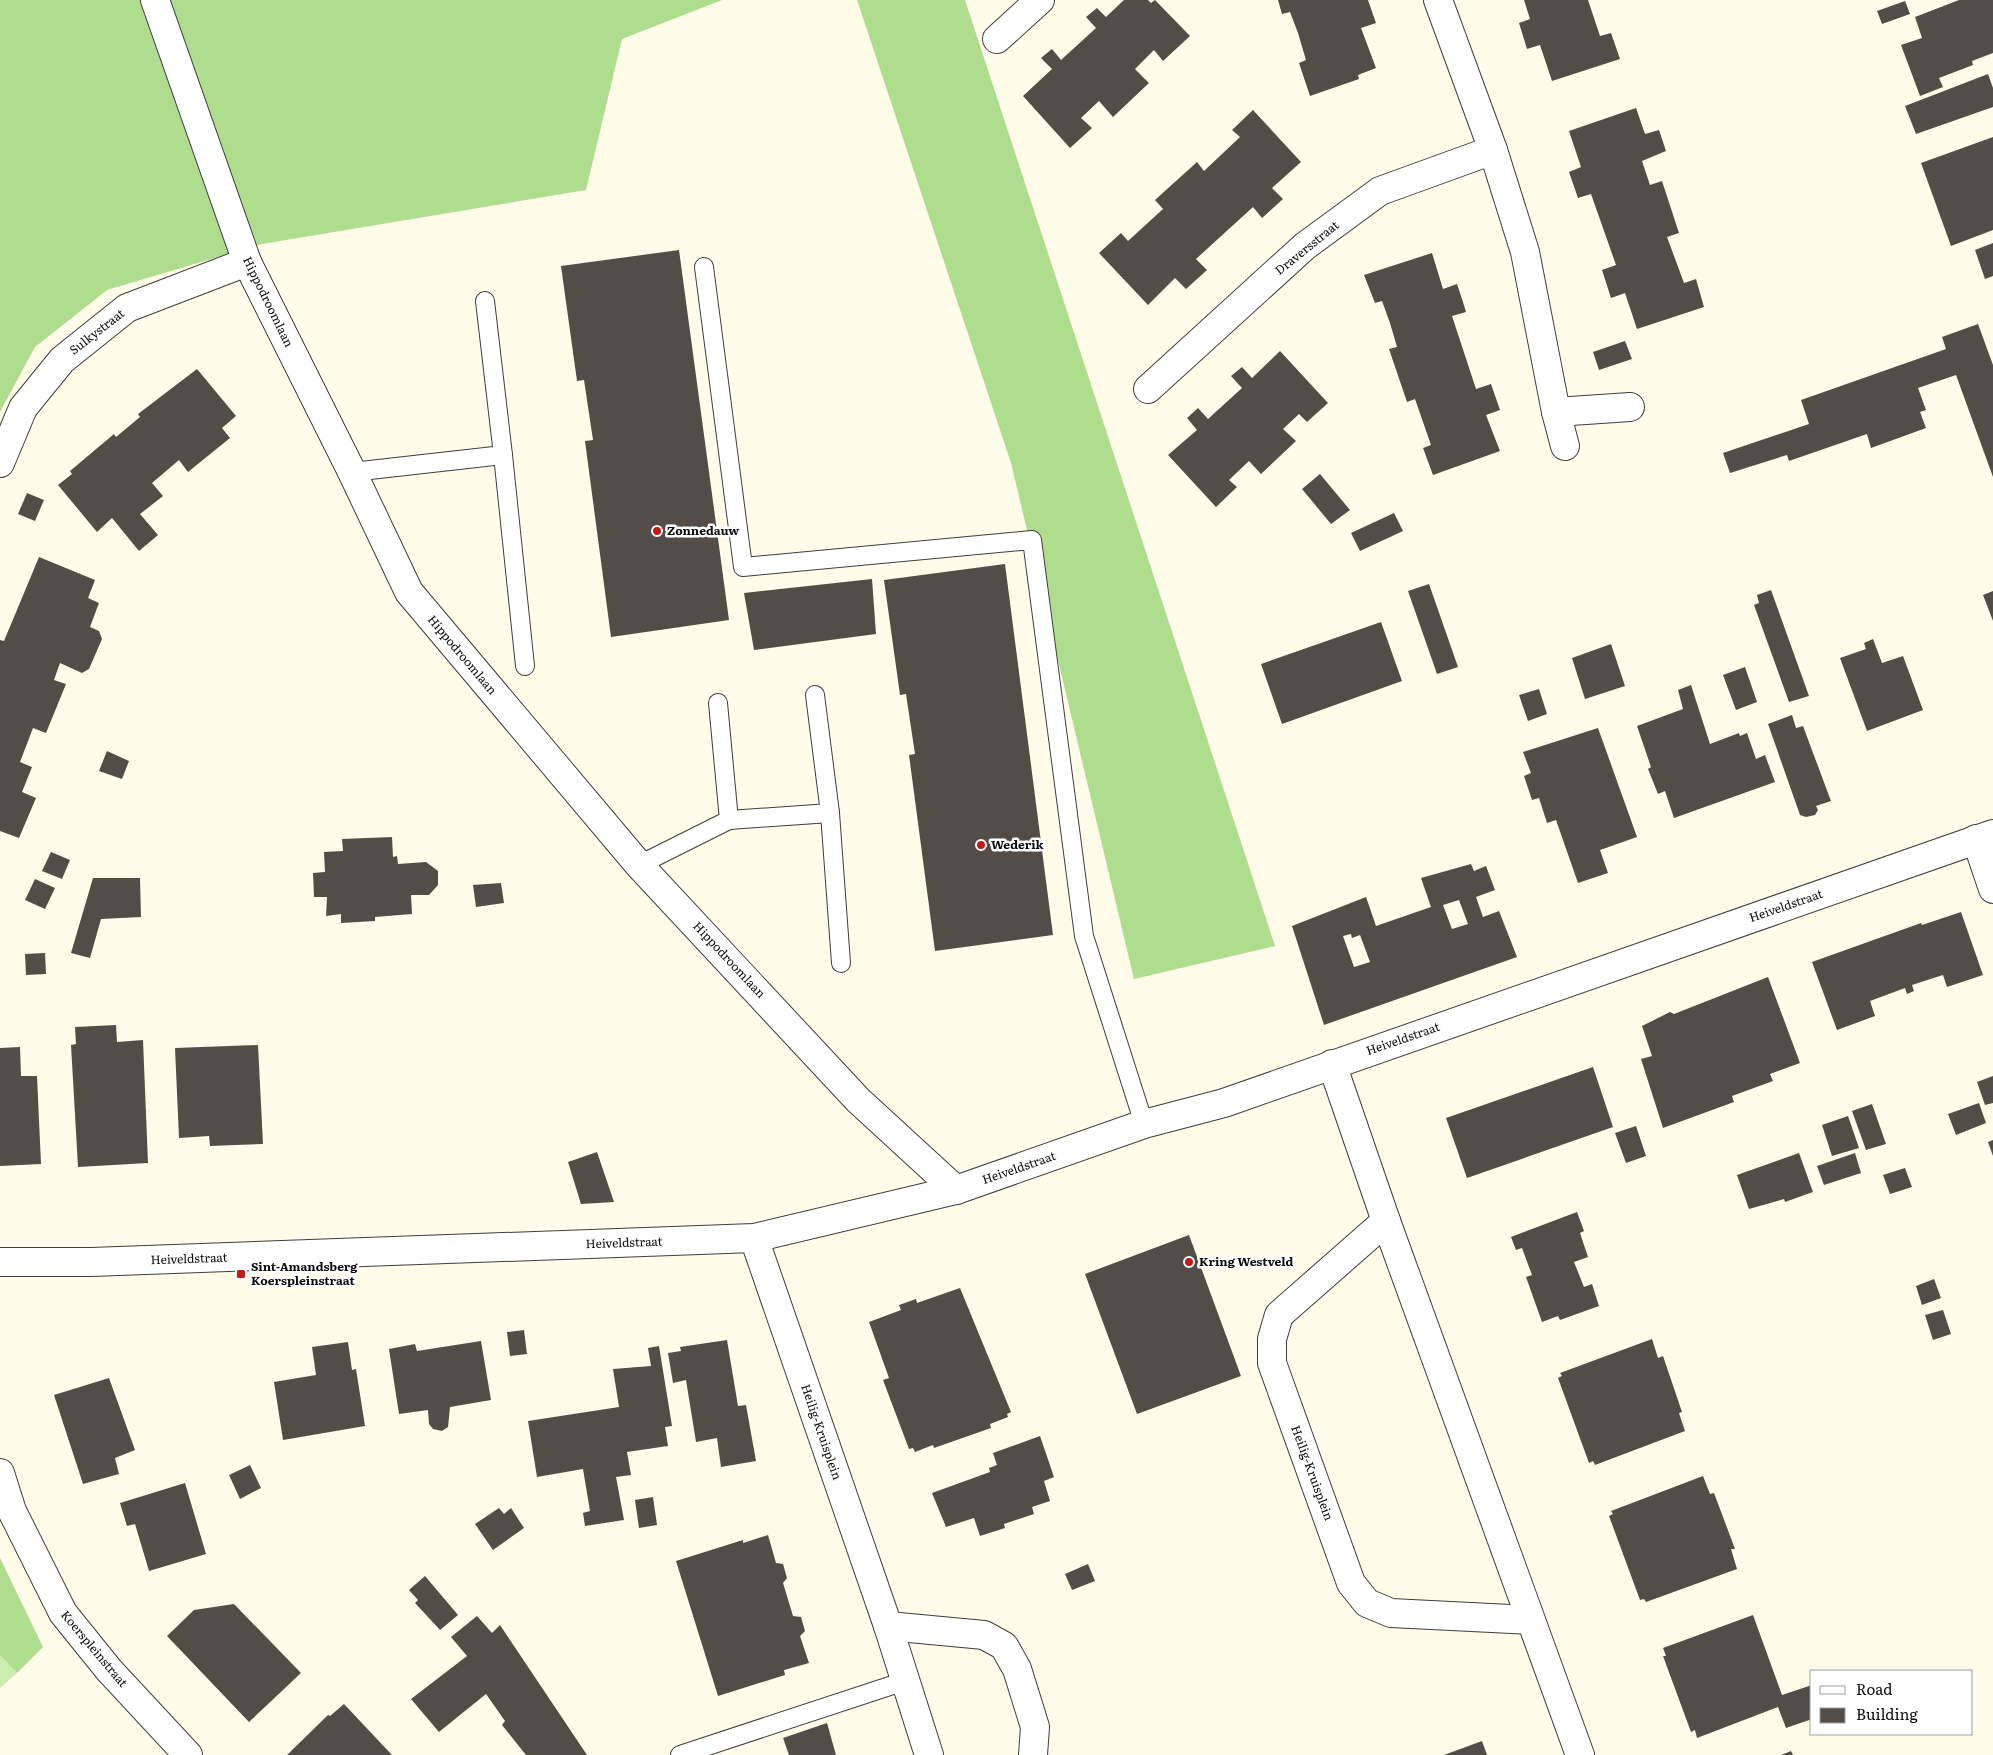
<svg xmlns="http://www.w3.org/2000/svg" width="1993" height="1755" viewBox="0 0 1993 1755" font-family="Literata,serif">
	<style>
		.green { fill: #ccecb0 }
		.forest { fill: #aedd8e }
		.building { fill: #544d47; fill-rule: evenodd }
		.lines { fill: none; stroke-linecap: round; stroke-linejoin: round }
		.lane-casing { stroke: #3e3e3e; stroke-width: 20 }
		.street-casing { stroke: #3e3e3e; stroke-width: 30 }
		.lane { stroke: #fff; stroke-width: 18 }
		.street { stroke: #fff; stroke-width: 28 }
		.poi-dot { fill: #c31b1a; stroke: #fff; stroke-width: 2 }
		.labels { text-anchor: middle; stroke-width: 5; stroke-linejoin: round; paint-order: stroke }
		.street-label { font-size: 12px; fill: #0b0b0b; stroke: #fff }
		.poi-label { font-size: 12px; font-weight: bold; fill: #0b0b0b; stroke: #fff; text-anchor: start }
	</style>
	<rect width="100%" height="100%" fill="#fffce9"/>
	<polygon class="green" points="0,1655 17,1673 0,1688"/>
	<g class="forest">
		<polygon points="0,0 722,0 622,39 586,190 262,244 107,290 35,347 0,412"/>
		<polygon points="857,0 965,0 1275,946 1134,979 1011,463"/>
		<polygon points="0,1558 43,1647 17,1673 0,1655"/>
	</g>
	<g class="building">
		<polygon points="1124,0 1148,0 1151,3 1155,0 1190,36 1163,61 1154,50 1135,69 1149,83 1113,117 1099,101 1081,118 1092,128 1070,148 1023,96 1052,69 1041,58 1052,49 1061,60 1096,28 1086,17 1097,8 1106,17"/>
		<polygon points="1278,0 1368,0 1376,23 1361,28 1376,68 1358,75 1359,79 1310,96 1299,63 1306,60 1298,33 1290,12 1282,14"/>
		<polygon points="1524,0 1588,0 1600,36 1611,33 1620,59 1552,81 1540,45 1527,49 1519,23 1530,19"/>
		<polygon points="1959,0 1993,0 1993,53 1972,61 1973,65 1939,78 1943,87 1920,96 1901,45 1922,38 1915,17"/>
		<polygon points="1905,1 1910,14 1882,24 1877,11"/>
		<polygon points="1988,74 1993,88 1993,107 1916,134 1905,106"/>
		<polygon points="1636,108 1645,134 1659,130 1666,151 1642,161 1650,185 1662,181 1679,233 1667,237 1684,283 1696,279 1704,307 1637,329 1625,293 1611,298 1602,270 1616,265 1591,194 1578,198 1569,172 1581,167 1569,131"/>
		<polygon points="1253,110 1301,162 1272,188 1283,199 1262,218 1253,207 1196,259 1207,270 1186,289 1175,278 1148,305 1099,253 1121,233 1128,241 1163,209 1155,200 1197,162 1204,171 1240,137 1232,130"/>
		<polygon points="1993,137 1993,230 1951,246 1921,163"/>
		<polygon points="1993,243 1993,276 1985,279 1975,250"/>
		<polygon points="679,250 729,620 611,637 585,441 593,440 584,380 577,381 561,266"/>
		<polygon points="1432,253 1443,289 1457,284 1462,299 1466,312 1452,316 1476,389 1491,384 1500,410 1486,415 1500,451 1433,475 1423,448 1431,445 1415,399 1407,402 1389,349 1397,347 1390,323 1382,301 1375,303 1364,275"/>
		<polygon points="1978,324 1993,365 1993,477 1956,375 1918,388 1926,410 1920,412 1926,428 1871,448 1867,434 1789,461 1787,455 1730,473 1723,453 1809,424 1801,400 1946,349 1942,337"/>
		<polygon points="1625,341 1632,359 1599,370 1593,352"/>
		<polygon points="1280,351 1328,403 1307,422 1299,414 1283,429 1296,441 1261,474 1249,461 1229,480 1237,487 1216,507 1168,455 1197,430 1187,418 1198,408 1208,419 1242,388 1231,376 1242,367 1252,378"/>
		<polygon points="197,369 236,416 222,428 230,438 188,472 179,460 152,483 163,496 140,514 158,535 139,551 112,518 97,532 58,485 72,474 70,471 114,434 116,437 140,417 138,414"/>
		<polygon points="1320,474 1350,510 1331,524 1302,489"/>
		<polygon points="27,493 44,500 35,521 18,514"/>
		<polygon points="1394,513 1403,531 1360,551 1351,533"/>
		<polygon points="39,557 95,580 88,598 99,603 90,627 99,631 102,639 89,669 82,673 60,663 54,680 66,684 46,733 33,728 20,762 32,767 22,792 36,798 19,838 0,831 0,640 4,641"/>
		<polygon points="1005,564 1053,935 935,951 909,755 915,754 906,694 900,695 884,580"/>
		<polygon points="872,579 876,634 754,650 744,593"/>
		<polygon points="1429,584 1458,667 1437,674 1408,591"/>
		<polygon points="1771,590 1809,696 1789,702 1754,605 1759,603 1757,595"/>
		<polygon points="1993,591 1993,621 1983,595"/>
		<polygon points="1381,622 1402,681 1282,724 1261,664"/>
		<polygon points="1873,639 1882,663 1903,656 1923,710 1867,731 1840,658 1866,649 1864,643"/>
		<polygon points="1611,644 1625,686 1585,699 1572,658"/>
		<polygon points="1745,667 1757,702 1736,710 1723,675"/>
		<polygon points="1691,685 1710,744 1739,733 1740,736 1747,733 1756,759 1765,755 1775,782 1674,818 1665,791 1658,794 1648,769 1651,767 1637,726 1683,709 1678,690"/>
		<polygon points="1539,689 1547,714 1528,721 1519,695"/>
		<polygon points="1792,715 1796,728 1803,726 1831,801 1816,806 1818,810 1815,815 1806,817 1800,815 1768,724"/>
		<polygon points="1598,728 1637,837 1600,850 1608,873 1578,883 1556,820 1547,823 1539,798 1532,800 1524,776 1531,773 1523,752"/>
		<polygon points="107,751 129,761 122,779 99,771"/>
		<polygon points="392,837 393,857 397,856 398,864 426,862 438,871 438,885 429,895 411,895 412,914 375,917 375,921 341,923 341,914 326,916 327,897 314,897 313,873 325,872 324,852 343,851 342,839"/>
		<polygon points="51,852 70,860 62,879 42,871"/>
		<path d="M1471,864l3,7 12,-5 9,24 -19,7 7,20 16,-6 18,46 -193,68 -32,-99 74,-29 10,29 55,-19 -10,-29zM1459,900l9,24 -16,5 -9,-24zM1351,934l1,4 8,-3 10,27 -16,5 -11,-31z"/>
		<polygon points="93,878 140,878 141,917 101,919 90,958 71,953"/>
		<polygon points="35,879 55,888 45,909 25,900"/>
		<polygon points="501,883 504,903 476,907 473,885"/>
		<polygon points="1961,912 1983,975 1947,987 1943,975 1912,985 1914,991 1907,994 1905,988 1870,1001 1875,1016 1837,1030 1812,962 1921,923 1922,925"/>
		<polygon points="45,953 46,974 26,975 25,954"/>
		<polygon points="1768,977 1800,1063 1770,1074 1773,1081 1732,1096 1734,1102 1663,1128 1641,1059 1652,1056 1642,1026 1670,1012 1674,1014"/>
		<polygon points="116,1025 117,1042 143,1040 148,1163 78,1167 71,1045 76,1044 75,1027"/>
		<polygon points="258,1045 263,1144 210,1146 209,1136 179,1138 175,1048"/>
		<polygon points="20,1047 21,1076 37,1076 41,1164 0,1166 0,1048"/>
		<polygon points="1593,1067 1613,1127 1467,1178 1446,1118"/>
		<polygon points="1993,1076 1993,1103 1985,1105 1977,1082"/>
		<polygon points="1979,1103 1986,1123 1956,1135 1948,1114"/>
		<polygon points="1872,1104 1886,1144 1866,1150 1852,1111"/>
		<polygon points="1848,1116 1859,1148 1832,1156 1822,1125"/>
		<polygon points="1636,1126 1646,1156 1626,1163 1615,1133"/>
		<polygon points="1993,1140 1993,1156 1988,1142"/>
		<polygon points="597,1152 614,1202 581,1204 568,1162"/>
		<polygon points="1799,1153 1813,1192 1785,1202 1784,1199 1749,1209 1737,1175"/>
		<polygon points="1855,1153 1861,1173 1824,1185 1817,1166"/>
		<polygon points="1905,1168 1912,1187 1890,1194 1883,1175"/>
		<polygon points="1577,1212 1584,1231 1580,1233 1588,1257 1574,1262 1584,1287 1592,1284 1599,1306 1560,1320 1558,1316 1542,1322 1526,1277 1532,1275 1522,1248 1516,1250 1511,1237"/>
		<polygon points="1189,1235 1241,1376 1137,1414 1085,1274"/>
		<polygon points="1934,1279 1941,1298 1922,1305 1916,1286"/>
		<polygon points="960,1288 1011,1412 1007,1414 1008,1417 990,1424 991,1428 934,1448 933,1445 915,1452 913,1448 909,1449 883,1380 889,1378 869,1322 901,1310 899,1305 916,1299 917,1303"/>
		<polygon points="1943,1310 1951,1334 1933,1340 1925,1315"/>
		<polygon points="524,1330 527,1354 510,1356 507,1332"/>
		<polygon points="1652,1339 1658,1358 1663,1356 1682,1412 1679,1413 1685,1431 1595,1465 1593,1461 1589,1463 1558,1378 1562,1376 1560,1373"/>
		<polygon points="727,1340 738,1406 746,1405 756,1461 721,1467 717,1438 696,1442 686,1380 673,1383 668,1353 681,1351 680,1347"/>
		<polygon points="481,1341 491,1400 450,1407 448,1427 442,1431 433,1429 429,1424 428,1410 399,1414 389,1349 415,1344 417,1351"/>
		<polygon points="348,1342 352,1370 356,1369 365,1426 283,1440 274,1382 316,1375 312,1347"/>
		<polygon points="659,1346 672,1426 665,1427 668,1446 627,1452 631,1475 616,1477 624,1520 585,1526 583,1513 590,1511 583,1469 537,1477 528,1421 619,1407 613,1369 651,1366 648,1348"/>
		<polygon points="109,1378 135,1450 115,1458 119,1474 83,1484 54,1395"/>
		<polygon points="1040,1436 1054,1477 1044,1481 1050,1501 1032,1507 1034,1514 1004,1524 1005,1528 980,1536 974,1518 946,1527 932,1493 990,1472 989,1468 997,1465 993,1453"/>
		<polygon points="250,1465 261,1488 240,1499 229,1475"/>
		<polygon points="1703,1476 1710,1494 1714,1493 1735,1549 1731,1549 1737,1569 1646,1602 1644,1599 1640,1600 1609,1516 1613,1514 1611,1511"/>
		<polygon points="185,1483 206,1554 149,1571 135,1524 127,1526 120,1503"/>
		<polygon points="653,1497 657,1525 639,1528 635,1500"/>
		<polygon points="499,1508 504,1514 511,1508 524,1528 493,1550 475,1524"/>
		<polygon points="768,1535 776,1563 783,1564 787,1578 783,1583 793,1616 801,1617 805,1631 800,1636 809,1663 784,1670 785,1675 718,1696 676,1561 743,1540 743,1543"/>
		<polygon points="1088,1564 1095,1581 1072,1590 1065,1574"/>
		<polygon points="425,1576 458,1615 440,1630 415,1603 418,1600 409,1590"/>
		<polygon points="234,1604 301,1673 249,1722 167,1636 194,1610"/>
		<polygon points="1753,1615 1782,1695 1812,1685 1812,1719 1786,1728 1778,1707 1697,1738 1695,1730 1691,1732 1663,1656 1666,1656 1663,1648"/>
		<polygon points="477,1616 492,1633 500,1625 587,1755 526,1755 502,1725 505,1721 486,1694 439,1732 411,1699 467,1656 451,1637"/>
		<polygon points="344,1704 392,1755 287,1755 328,1715 330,1716"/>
		<polygon points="827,1723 836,1755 789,1755 783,1738"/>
		<polygon points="1482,1741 1487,1755 1444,1755"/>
		<polygon points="1791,1751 1793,1755 1781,1755"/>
	</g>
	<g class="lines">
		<g class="lane-casing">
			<g id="lane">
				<polyline points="704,267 743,567 1032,540 1084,936 1144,1124"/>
				<polyline points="503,455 525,666"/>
				<polyline points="352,472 503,455 485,301"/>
				<polyline points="830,813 841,963"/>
				<polyline points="729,820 830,813 815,695"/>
				<polyline points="639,865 729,820 718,703"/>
				<polyline points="680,1755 905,1681"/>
			</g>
		</g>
		<g class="street-casing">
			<g id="street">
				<polyline points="155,0 247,262 352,472 409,592 639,865 858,1100 956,1190"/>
				<polyline points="1438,0 1493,150 1525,252 1556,412 1630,407"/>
				<polyline points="997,39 1040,0"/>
				<polyline points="1148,389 1305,246 1380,191 1493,150"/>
				<polyline points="1556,412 1565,446"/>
				<polyline points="0,463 23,408 62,360 127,308 247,262"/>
				<polyline points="1976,839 1993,889"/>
				<polyline points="1332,1064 1386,1221 1580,1755"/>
				<polyline points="1386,1221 1279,1315 1272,1339 1272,1363 1351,1583 1367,1603 1391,1613 1530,1620"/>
				<polyline points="754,1238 888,1626 929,1755"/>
				<polyline points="0,1262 91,1262 754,1238 956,1190 1144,1124 1224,1103 1993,834"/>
				<polyline points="0,1473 12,1511 63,1613 109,1670 188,1755"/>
				<polyline points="888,1626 984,1635 1004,1646 1017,1669 1035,1727 1033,1755"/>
			</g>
		</g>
		<use href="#lane" class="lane"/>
		<use href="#street" class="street"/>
	</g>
	<g class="poi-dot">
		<circle cx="657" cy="531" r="5"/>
		<circle cx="981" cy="845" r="5"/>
		<circle cx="1189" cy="1262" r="5"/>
		<rect x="236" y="1269" width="10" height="10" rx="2.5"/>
	</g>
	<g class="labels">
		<g class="street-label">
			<text transform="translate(1307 248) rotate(-39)" y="4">Draversstraat</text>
			<text transform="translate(268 302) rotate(64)" y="4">Hippodroomlaan</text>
			<text transform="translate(97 332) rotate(-38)" y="4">Sulkystraat</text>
			<text transform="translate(462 655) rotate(50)" y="4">Hippodroomlaan</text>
			<text transform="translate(1786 906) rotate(-19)" y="4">Heiveldstraat</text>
			<text transform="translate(729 960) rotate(47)" y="4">Hippodroomlaan</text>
			<text transform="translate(1403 1039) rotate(-19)" y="4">Heiveldstraat</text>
			<text transform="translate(1019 1168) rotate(-19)" y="4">Heiveldstraat</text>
			<text transform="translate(624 1243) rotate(-2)" y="4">Heiveldstraat</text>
			<text transform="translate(189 1259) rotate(-2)" y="4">Heiveldstraat</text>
			<text transform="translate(821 1432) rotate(71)" y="4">Heilig-Kruisplein</text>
			<text transform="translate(1312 1473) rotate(70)" y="4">Heilig-Kruisplein</text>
			<text transform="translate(94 1649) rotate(50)" y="4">Koerspleinstraat</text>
		</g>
		<g class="poi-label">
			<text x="667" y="535">Zonnedauw</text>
			<text x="991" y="849">Wederik</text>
			<text x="1199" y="1266">Kring Westveld</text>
			<text x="251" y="1271">Sint-Amandsberg<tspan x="251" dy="14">Koerspleinstraat</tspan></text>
		</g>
	</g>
	<rect x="1810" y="1670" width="162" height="65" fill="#ffffff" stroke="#9d9d9d"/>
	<rect x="1820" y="1686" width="25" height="8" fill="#ffffff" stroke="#9d9d9d"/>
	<text x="1856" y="1695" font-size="15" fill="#0b0b0b">Road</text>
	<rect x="1820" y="1708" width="25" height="15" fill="#544d47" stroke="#9d9d9d"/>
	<text x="1856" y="1720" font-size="15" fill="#0b0b0b">Building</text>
</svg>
